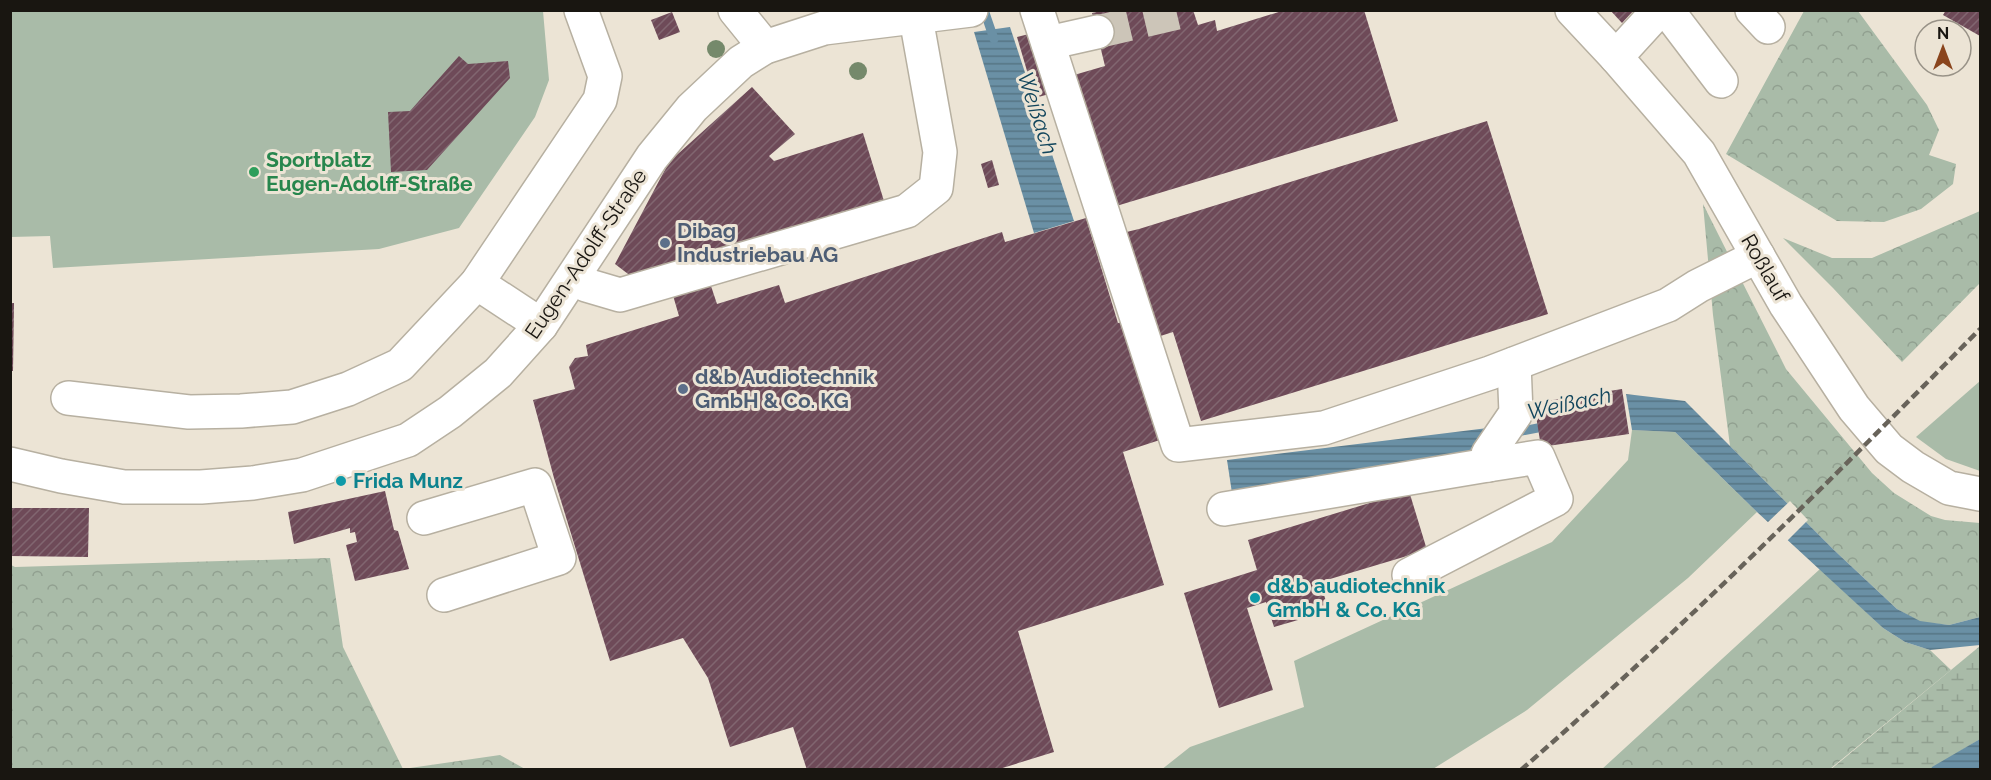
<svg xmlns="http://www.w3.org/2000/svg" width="1991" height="780" viewBox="0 0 1991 780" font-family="Raleway,sans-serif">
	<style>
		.green { fill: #a9bba8 }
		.forest { fill: url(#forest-crowns) }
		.wetland { fill: url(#wetland-marsh) }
		.water { fill: url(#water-rules) }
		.pier { fill: #ece4d5 }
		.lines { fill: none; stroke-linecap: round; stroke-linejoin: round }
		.stream { stroke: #6a90a5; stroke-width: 9 }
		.building { fill: url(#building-hatch) }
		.minor-tunnel { stroke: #ccc5b8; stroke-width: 33; stroke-dasharray: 33 16; stroke-linecap: butt }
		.minor-casing { stroke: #b7b0a1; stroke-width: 36 }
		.minor { stroke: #fff; stroke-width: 33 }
		.rail { stroke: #68635a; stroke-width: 4.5; stroke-dasharray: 9 4.5; stroke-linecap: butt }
		.tree { fill: #75896b }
		.leisure-dot { fill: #2e9e5b; stroke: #ece4d5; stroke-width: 2 }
		.service-dot { fill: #5c6f8a; stroke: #ece4d5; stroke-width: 2 }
		.culture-dot { fill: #0f9aa8; stroke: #ece4d5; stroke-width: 2 }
		.labels { text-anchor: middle; stroke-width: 6; stroke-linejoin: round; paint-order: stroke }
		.leisure-label { font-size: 21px; font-weight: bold; fill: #27864d; stroke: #ece4d5; text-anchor: start }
		.service-label { font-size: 21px; font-weight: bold; fill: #4e5e75; stroke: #ece4d5; text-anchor: start }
		.street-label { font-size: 21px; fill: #191611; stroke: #ece4d5 }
		.culture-label { font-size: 21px; font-weight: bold; fill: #0d838f; stroke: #ece4d5; text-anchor: start }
		.water-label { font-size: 22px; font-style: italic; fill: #11455c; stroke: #ece4d5 }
	</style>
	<defs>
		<pattern id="forest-crowns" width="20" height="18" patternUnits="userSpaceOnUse" patternTransform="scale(1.5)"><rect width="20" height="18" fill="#a9bba8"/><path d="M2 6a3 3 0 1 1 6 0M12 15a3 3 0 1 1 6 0" fill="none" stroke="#91a090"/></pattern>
		<pattern id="wetland-marsh" width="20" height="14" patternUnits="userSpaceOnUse" patternTransform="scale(1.5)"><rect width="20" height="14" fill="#a9bba8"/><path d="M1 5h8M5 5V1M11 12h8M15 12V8" fill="none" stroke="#91a090"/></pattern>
		<pattern id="water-rules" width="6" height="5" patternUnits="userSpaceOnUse" patternTransform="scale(1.5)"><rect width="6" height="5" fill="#6a90a5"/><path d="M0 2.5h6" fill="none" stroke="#567585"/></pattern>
		<pattern id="building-hatch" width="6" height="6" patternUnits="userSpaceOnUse" patternTransform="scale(1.5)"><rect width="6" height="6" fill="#6e4a58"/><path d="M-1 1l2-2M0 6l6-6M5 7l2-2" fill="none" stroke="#816670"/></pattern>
	</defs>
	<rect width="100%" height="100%" fill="#ece4d5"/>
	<g class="green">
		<polygon points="10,11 543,11 549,80 535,117 459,228 379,249 53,268 50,236 11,237"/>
		<polygon points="1980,381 1980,471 1946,459 1916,437"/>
		<polygon points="1632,430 1675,432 1757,512 1688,578 1527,710 1433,769 1161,770 1190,747 1304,707 1294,661 1552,542 1628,460"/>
	</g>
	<g class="forest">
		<polygon points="1858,11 1927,105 1939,130 1929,155 1956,164 1953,184 1921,209 1884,222 1837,221 1726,154 1804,11"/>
		<polygon points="1703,204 1786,369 1872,473 1894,493 1931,516 1945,520 1980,523 1980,617 1949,625 1920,622 1897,609 1835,551 1730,446 1713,315"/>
		<polygon points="1980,211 1980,283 1902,362 1833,288 1783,238 1832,258 1872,258"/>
		<polygon points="330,558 343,647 403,769 500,755 525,769 11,769 11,565 15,567"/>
		<polygon points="1820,569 1883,628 1905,642 1930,650 1951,670 1830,769 1601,770"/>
	</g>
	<polygon class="wetland" points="1980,646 1980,739 1931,769 1830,770"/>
	<g class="water">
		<polygon points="1010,27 1074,221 1034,233 974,32"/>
		<polygon points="1626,394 1685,401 1835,551 1897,609 1920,621 1949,625 1980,617 1980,645 1930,650 1905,642 1883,628 1757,512 1675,432 1632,430"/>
		<polygon points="1496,427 1478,453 1232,493 1227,460"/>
		<polygon points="1980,739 1980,769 1931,769 1932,767"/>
	</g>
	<polygon class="pier" points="1790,501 1808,520 1786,542 1766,524"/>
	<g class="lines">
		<g class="stream">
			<polyline points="984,10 994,39"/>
			<polyline points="1512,433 1548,426"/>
		</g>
	</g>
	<g class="building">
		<polygon points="1106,10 1193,10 1198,25 1215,20 1217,31 1285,10 1364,10 1398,121 1113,207 1074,75 1105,66 1092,13"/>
		<polygon points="1610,10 1634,10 1622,23"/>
		<polygon points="1946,10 1980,10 1980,36 1943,15"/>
		<polygon points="672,12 680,32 659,40 651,20"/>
		<polygon points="1037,32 1056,92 1035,98 1017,37"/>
		<polygon points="459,56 468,64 508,61 510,78 427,170 391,172 388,112 410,111"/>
		<polygon points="752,87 795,134 769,156 774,161 863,133 884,201 632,277 615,264 669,162"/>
		<polygon points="1487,121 1548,314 1201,421 1173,332 1151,339 1118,234 1139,229"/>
		<polygon points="992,160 999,185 988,188 981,164"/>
		<polygon points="1086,218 1118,323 1129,321 1169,437 1123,452 1164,585 1018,631 1054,752 996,770 807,770 793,727 730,747 708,678 683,638 610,661 554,478 533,400 575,389 569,367 575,358 588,356 586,345 679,316 672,292 709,280 717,304 779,285 785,303 1002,232 1005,242"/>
		<polygon points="10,303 14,303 13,371 10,371"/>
		<polygon points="1622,389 1629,434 1541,447 1534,403"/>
		<polygon points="385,491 394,530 398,531 409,569 355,581 346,545 357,542 355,532 350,533 350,528 294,544 288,512"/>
		<polygon points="1409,491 1427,550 1320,582 1329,611 1274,627 1266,602 1247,608 1273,690 1219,708 1184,593 1257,570 1248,540"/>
		<polygon points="10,508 89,508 88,557 10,556"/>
	</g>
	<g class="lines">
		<polyline class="minor-tunnel" points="1097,32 1190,10"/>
		<g class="minor-casing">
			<g id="minor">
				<polyline points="735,10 765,47"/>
				<polyline points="1037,10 1178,445 1324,428 1490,373 1668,305 1698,286 1758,256"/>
				<polyline points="1572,10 1616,57 1699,153 1786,305 1854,408 1889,449 1913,467 1949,488 1980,494"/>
				<polyline points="1667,10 1721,81"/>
				<polyline points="1752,10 1768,27"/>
				<polyline points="1048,43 1097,32"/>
				<polyline points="1616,57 1659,10"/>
				<polyline points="575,277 586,285 620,295 907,211 936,188 940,152 916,18"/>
				<polyline points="477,283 541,325"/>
				<polyline points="68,398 189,412 241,411 292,407 348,389 400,365 477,283 600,100 605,76 581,10"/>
				<polyline points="10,464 61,476 124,487 201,487 253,483 302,475 408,440 450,412 498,373 541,325 652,157 692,108 741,62 765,47 824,28 971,10"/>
				<polyline points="1224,509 1488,465 1488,454 1516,413 1514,364"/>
				<polyline points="424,518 535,485 559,558 444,595"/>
				<polyline points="1409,575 1556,499 1538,457 1488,465"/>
			</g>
		</g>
		<use href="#minor" class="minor"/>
		<path class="rail" d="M1521,770c160,-140 310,-290 459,-441"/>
	</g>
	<g class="tree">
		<circle cx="716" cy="49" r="9"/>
		<circle cx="858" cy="71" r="9"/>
	</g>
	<circle class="leisure-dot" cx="254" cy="172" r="6"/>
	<g class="service-dot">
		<circle cx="665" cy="243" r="6"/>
		<circle cx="683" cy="389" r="6"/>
	</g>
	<g class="culture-dot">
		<circle cx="341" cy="481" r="6"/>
		<circle cx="1255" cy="598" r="6"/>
	</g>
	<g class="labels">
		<g class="leisure-label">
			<text x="266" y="167">Sportplatz<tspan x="266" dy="24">Eugen-Adolff-Straße</tspan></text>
		</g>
		<g class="service-label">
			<text x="677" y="238">Dibag<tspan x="677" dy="24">Industriebau AG</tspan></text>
			<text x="695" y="384">d&amp;b Audiotechnik<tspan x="695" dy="24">GmbH &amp; Co. KG</tspan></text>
		</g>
		<g class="street-label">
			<text transform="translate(586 254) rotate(-56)" y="7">Eugen-Adolff-Straße</text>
			<text transform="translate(1765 268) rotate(60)" y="7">Roßlauf</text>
		</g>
		<g class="culture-label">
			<text x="353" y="488">Frida Munz</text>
			<text x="1267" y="593">d&amp;b audiotechnik<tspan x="1267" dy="24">GmbH &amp; Co. KG</tspan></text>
		</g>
		<g class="water-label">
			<text transform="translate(1038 113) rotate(72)" y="8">Weißach</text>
			<text transform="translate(1569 403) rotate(-12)" y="8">Weißach</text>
		</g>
	</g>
	<rect width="1991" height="780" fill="none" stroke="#191611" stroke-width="24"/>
	<g transform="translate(1943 48)"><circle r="28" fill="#ece4d5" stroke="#989287" stroke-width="1.5"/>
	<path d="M0-4.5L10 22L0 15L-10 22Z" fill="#8a451d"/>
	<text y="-9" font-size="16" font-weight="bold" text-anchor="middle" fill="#191611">N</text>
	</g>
</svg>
